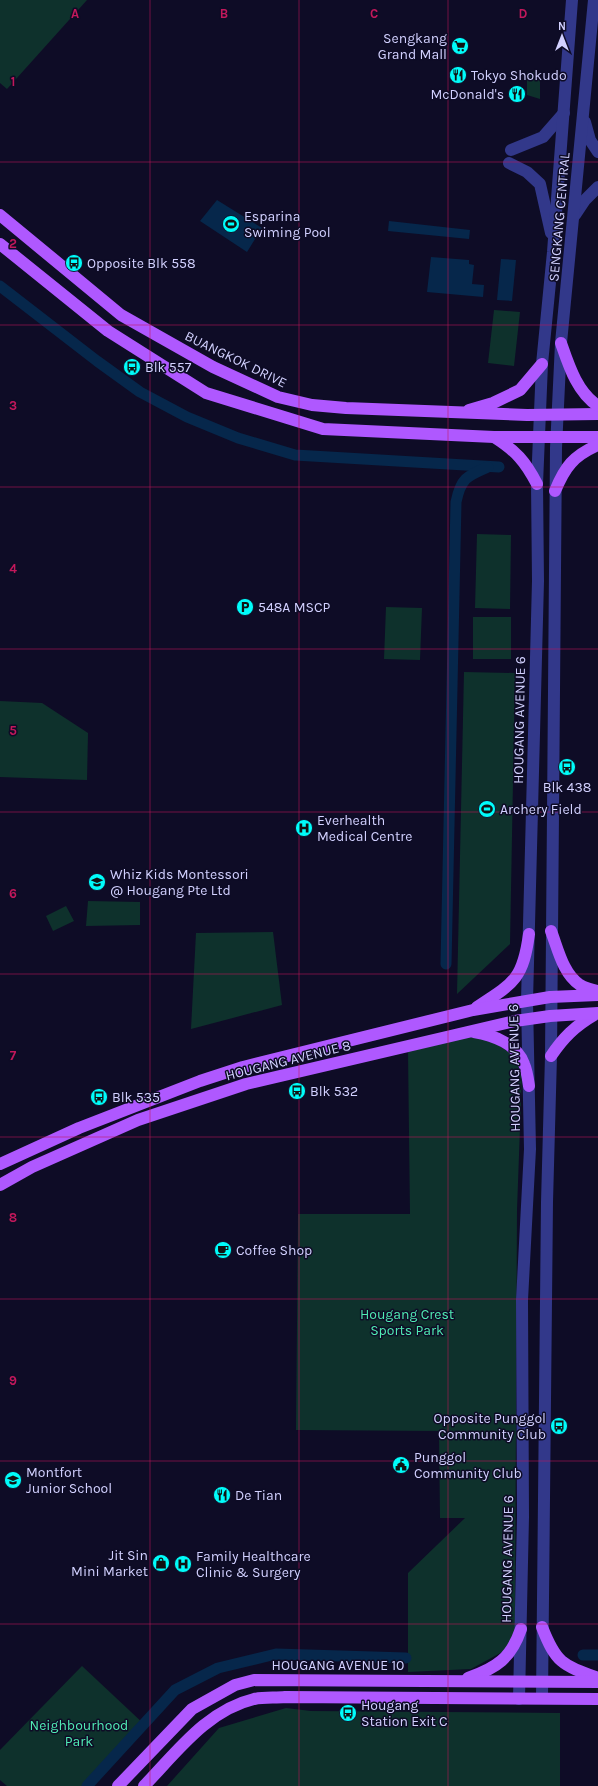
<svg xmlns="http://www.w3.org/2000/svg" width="598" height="1786" viewBox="0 0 598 1786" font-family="Karla,sans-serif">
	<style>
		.green { fill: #0e312c }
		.water { fill: #06274b }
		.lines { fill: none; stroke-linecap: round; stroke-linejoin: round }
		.canal { stroke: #06274b; stroke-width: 11 }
		.minor { stroke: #32388a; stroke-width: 12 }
		.major { stroke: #af58ff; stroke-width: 12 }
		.grid { fill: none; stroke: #c2185b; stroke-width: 1; stroke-opacity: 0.55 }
		.labels { text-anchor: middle; stroke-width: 3; stroke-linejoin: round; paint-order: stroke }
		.poi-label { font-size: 14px; fill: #d2d1ff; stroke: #0e0c26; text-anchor: start }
		.street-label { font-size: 14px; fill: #d2d1ff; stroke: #0e0c26 }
		.park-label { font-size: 14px; fill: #50ecb4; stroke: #0e0c26 }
		.grid-label { font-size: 13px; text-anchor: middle; font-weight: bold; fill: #c2185b; stroke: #0e0c26; stroke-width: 3; stroke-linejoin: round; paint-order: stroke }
	</style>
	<rect width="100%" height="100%" fill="#0e0c26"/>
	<g class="green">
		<polygon points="0,0 87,0 7,89 0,83"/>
		<polygon points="527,72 540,72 540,99 527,95"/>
		<polygon points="494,310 520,312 514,366 488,363"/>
		<polygon points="477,534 511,535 510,609 475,608"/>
		<polygon points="386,607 422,608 420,660 384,659"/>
		<rect x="473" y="617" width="38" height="42"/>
		<polygon points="464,672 515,673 510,944 457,994"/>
		<polygon points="0,701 42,703 88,733 87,780 0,777"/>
		<polygon points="88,901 140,902 140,925 86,926"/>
		<polygon points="66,906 74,921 53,931 46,916"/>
		<polygon points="273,932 282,1005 191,1029 196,933"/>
		<polygon points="467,1037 476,1037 492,1041 510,1053 522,1073 517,1210 515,1627 512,1642 504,1651 471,1669 408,1672 408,1573 465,1518 440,1518 439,1431 296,1430 298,1214 410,1214 408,1052"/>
		<polygon points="82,1666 146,1726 92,1786 7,1786 0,1780 0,1750"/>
		<polygon points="286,1708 311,1711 560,1713 560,1786 167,1786 219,1728"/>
	</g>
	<g class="water">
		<polygon points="217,200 262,228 247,252 200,221"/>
		<polygon points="389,221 470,230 469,239 388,231"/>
		<polygon points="431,257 469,260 469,264 474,265 472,284 484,285 483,297 427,292"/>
		<polygon points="501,259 516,260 512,301 497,300"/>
	</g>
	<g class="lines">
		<g class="canal">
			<polyline points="0,286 97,361 140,392 187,417 238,438 295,455 499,467"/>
			<path d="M446,964l10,-462c5,-24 11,-26 32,-35"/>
			<polyline points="583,1655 598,1655"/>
			<polyline points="87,1786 175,1690 218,1668 276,1654 406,1658"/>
		</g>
		<g class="minor">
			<polyline points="585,122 590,140 598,152"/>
			<polyline points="511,150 543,137 564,113"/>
			<polyline points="509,163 527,172 540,184 551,233"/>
			<polyline points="575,215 585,200 598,187"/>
			<polyline points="542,1698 547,1202 551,1056 556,448 561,343 594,0"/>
			<polyline points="519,1699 523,1517 522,1300 530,1149 527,1001 538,581 537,484 542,364 553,252 572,0"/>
		</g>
		<g class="major">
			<polyline points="0,215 121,315 213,367 278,397 312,405 346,408 527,415 598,414"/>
			<polyline points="0,244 108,331 206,393 323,429 494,437 598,437"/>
			<path d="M561,343c8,23 16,49 37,63"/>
			<polyline points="469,410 493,403 520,390 542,364"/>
			<path d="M494,437c22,14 31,24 43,47"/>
			<path d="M555,491c10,-24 18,-35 43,-46"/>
			<path d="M551,931c7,18 12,43 29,54 5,3 13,5 18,6"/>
			<path d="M477,1007c37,-24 46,-28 52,-73"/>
			<path d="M474,1032c19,3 43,12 50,32 3,7 4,15 5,22"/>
			<path d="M551,1056c12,-18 24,-30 43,-41"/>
			<polyline points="0,1164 79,1128 200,1081 243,1067 473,1010 550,997 598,995"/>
			<polyline points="0,1185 32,1167 138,1120 246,1084 515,1021 550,1016 598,1013"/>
			<path d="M542,1627c14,36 20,38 56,51"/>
			<path d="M468,1678c29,-10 43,-20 53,-49"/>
			<polyline points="118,1786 192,1709 235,1685 254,1680 598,1682"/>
			<path d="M144,1786c32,-33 63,-76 110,-87 10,-2 21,-1 31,-2l313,2"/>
		</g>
	</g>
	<path class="grid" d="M150,0v1786M299,0v1786M448,0v1786M0,162h598M0,325h598M0,487h598M0,649h598M0,812h598M0,974h598M0,1137h598M0,1299h598M0,1461h598M0,1624h598"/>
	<defs>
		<g id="supermarket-disc" transform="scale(0.9)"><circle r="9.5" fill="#00fcfa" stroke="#0e0c26"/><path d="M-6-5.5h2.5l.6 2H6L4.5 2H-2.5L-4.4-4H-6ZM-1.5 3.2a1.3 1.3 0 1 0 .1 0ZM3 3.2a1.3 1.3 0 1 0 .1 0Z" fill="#111"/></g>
		<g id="restaurant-disc" transform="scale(0.9)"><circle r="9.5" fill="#00fcfa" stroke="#0e0c26"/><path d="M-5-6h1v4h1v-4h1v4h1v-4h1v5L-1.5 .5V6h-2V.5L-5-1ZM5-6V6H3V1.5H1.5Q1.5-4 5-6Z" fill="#111"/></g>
		<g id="stadium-disc" transform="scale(0.9)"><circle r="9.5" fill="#00fcfa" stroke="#0e0c26"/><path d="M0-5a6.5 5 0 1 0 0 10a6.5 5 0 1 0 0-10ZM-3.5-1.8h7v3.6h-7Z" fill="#111"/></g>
		<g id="bus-disc" transform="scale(0.9)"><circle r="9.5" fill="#00fcfa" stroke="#0e0c26"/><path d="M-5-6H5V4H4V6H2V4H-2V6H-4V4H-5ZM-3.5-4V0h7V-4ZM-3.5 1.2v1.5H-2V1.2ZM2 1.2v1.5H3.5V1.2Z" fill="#111"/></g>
		<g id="parking-disc" transform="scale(0.9)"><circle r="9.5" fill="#00fcfa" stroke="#0e0c26"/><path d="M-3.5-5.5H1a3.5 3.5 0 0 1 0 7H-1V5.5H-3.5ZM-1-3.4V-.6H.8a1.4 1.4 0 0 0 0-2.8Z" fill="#111"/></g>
		<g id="hospital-disc" transform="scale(0.9)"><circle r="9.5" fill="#00fcfa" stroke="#0e0c26"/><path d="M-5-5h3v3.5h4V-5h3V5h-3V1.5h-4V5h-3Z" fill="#111"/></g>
		<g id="school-disc" transform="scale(0.9)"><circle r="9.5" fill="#00fcfa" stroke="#0e0c26"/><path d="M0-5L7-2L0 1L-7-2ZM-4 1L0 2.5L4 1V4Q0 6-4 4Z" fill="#111"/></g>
		<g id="cafe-disc" transform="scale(0.9)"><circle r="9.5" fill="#00fcfa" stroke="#0e0c26"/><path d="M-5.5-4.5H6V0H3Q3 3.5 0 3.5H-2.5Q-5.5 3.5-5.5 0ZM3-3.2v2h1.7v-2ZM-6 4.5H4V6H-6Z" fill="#111"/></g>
		<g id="civic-disc" transform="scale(0.9)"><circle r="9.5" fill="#00fcfa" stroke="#0e0c26"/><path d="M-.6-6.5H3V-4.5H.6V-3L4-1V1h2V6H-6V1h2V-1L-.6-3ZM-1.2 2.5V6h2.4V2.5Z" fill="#111"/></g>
		<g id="shop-disc" transform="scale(0.9)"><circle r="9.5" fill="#00fcfa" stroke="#0e0c26"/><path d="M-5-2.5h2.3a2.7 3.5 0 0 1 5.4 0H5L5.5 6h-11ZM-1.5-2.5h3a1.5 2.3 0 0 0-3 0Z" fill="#111"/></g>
	</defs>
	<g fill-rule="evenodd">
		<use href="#supermarket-disc" x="460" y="46"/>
		<use href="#restaurant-disc" x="458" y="75"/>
		<use href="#restaurant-disc" x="517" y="94"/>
		<use href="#stadium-disc" x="231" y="224"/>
		<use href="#bus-disc" x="74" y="263"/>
		<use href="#bus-disc" x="132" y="367"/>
		<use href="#parking-disc" x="245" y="607"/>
		<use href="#bus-disc" x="567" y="767"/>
		<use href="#stadium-disc" x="487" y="809"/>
		<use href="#hospital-disc" x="304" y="828"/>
		<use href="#school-disc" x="97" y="882"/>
		<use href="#bus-disc" x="297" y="1091"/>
		<use href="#bus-disc" x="99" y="1097"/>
		<use href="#cafe-disc" x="223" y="1250"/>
		<use href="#bus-disc" x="559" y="1426"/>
		<use href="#civic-disc" x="401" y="1465"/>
		<use href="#school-disc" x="13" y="1480"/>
		<use href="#restaurant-disc" x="222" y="1495"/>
		<use href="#shop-disc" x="161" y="1563"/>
		<use href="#hospital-disc" x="183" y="1564"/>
		<use href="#bus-disc" x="348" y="1713"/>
	</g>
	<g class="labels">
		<g class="poi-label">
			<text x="447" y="43" text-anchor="end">Sengkang<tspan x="447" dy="16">Grand Mall</tspan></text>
			<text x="471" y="80">Tokyo Shokudo</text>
			<text x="504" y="99" text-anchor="end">McDonald's</text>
			<text x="244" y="221">Esparina<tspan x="244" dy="16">Swiming Pool</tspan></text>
			<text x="87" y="268">Opposite Blk 558</text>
			<text x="145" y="372">Blk 557</text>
			<text x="258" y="612">548A MSCP</text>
			<text x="567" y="792" text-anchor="middle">Blk 438</text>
			<text x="500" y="814">Archery Field</text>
			<text x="317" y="825">Everhealth<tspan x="317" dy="16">Medical Centre</tspan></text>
			<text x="110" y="879">Whiz Kids Montessori<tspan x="110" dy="16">@ Hougang Pte Ltd</tspan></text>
			<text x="310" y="1096">Blk 532</text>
			<text x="112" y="1102">Blk 535</text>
			<text x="236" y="1255">Coffee Shop</text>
			<text x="546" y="1423" text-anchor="end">Opposite Punggol<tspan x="546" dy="16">Community Club</tspan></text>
			<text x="414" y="1462">Punggol<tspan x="414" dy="16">Community Club</tspan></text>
			<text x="26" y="1477">Montfort<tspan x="26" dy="16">Junior School</tspan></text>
			<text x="235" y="1500">De Tian</text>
			<text x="148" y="1560" text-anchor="end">Jit Sin<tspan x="148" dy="16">Mini Market</tspan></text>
			<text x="196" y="1561">Family Healthcare<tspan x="196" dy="16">Clinic &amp; Surgery</tspan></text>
			<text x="361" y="1710">Hougang<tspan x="361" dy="16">Station Exit C</tspan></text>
		</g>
		<g class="street-label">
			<text transform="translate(559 217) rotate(-85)" y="5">SENGKANG CENTRAL</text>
			<text transform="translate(236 359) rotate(26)" y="5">BUANGKOK DRIVE</text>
			<text transform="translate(519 720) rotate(-89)" y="5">HOUGANG AVENUE 6</text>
			<text transform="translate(288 1060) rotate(-14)" y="5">HOUGANG AVENUE 8</text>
			<text transform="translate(514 1068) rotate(-91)" y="5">HOUGANG AVENUE 6</text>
			<text transform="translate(507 1559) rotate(-89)" y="5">HOUGANG AVENUE 6</text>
			<text x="338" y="1670">HOUGANG AVENUE 10</text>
		</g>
		<g class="park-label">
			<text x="407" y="1319">Hougang Crest<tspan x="407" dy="16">Sports Park</tspan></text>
			<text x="79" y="1730">Neighbourhood<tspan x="79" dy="16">Park</tspan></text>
		</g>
	</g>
	<g class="grid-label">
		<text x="75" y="18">A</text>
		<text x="224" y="18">B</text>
		<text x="374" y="18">C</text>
		<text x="523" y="18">D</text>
		<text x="13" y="86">1</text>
		<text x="13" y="248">2</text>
		<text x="13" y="410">3</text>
		<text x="13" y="573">4</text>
		<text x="13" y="735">5</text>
		<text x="13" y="898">6</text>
		<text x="13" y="1060">7</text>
		<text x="13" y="1222">8</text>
		<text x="13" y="1385">9</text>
	</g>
	<g transform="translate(562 36)" stroke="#0e0c26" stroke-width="3" paint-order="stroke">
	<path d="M0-3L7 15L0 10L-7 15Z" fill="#d2d1ff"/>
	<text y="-6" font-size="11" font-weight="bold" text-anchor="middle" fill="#d2d1ff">N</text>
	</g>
</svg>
